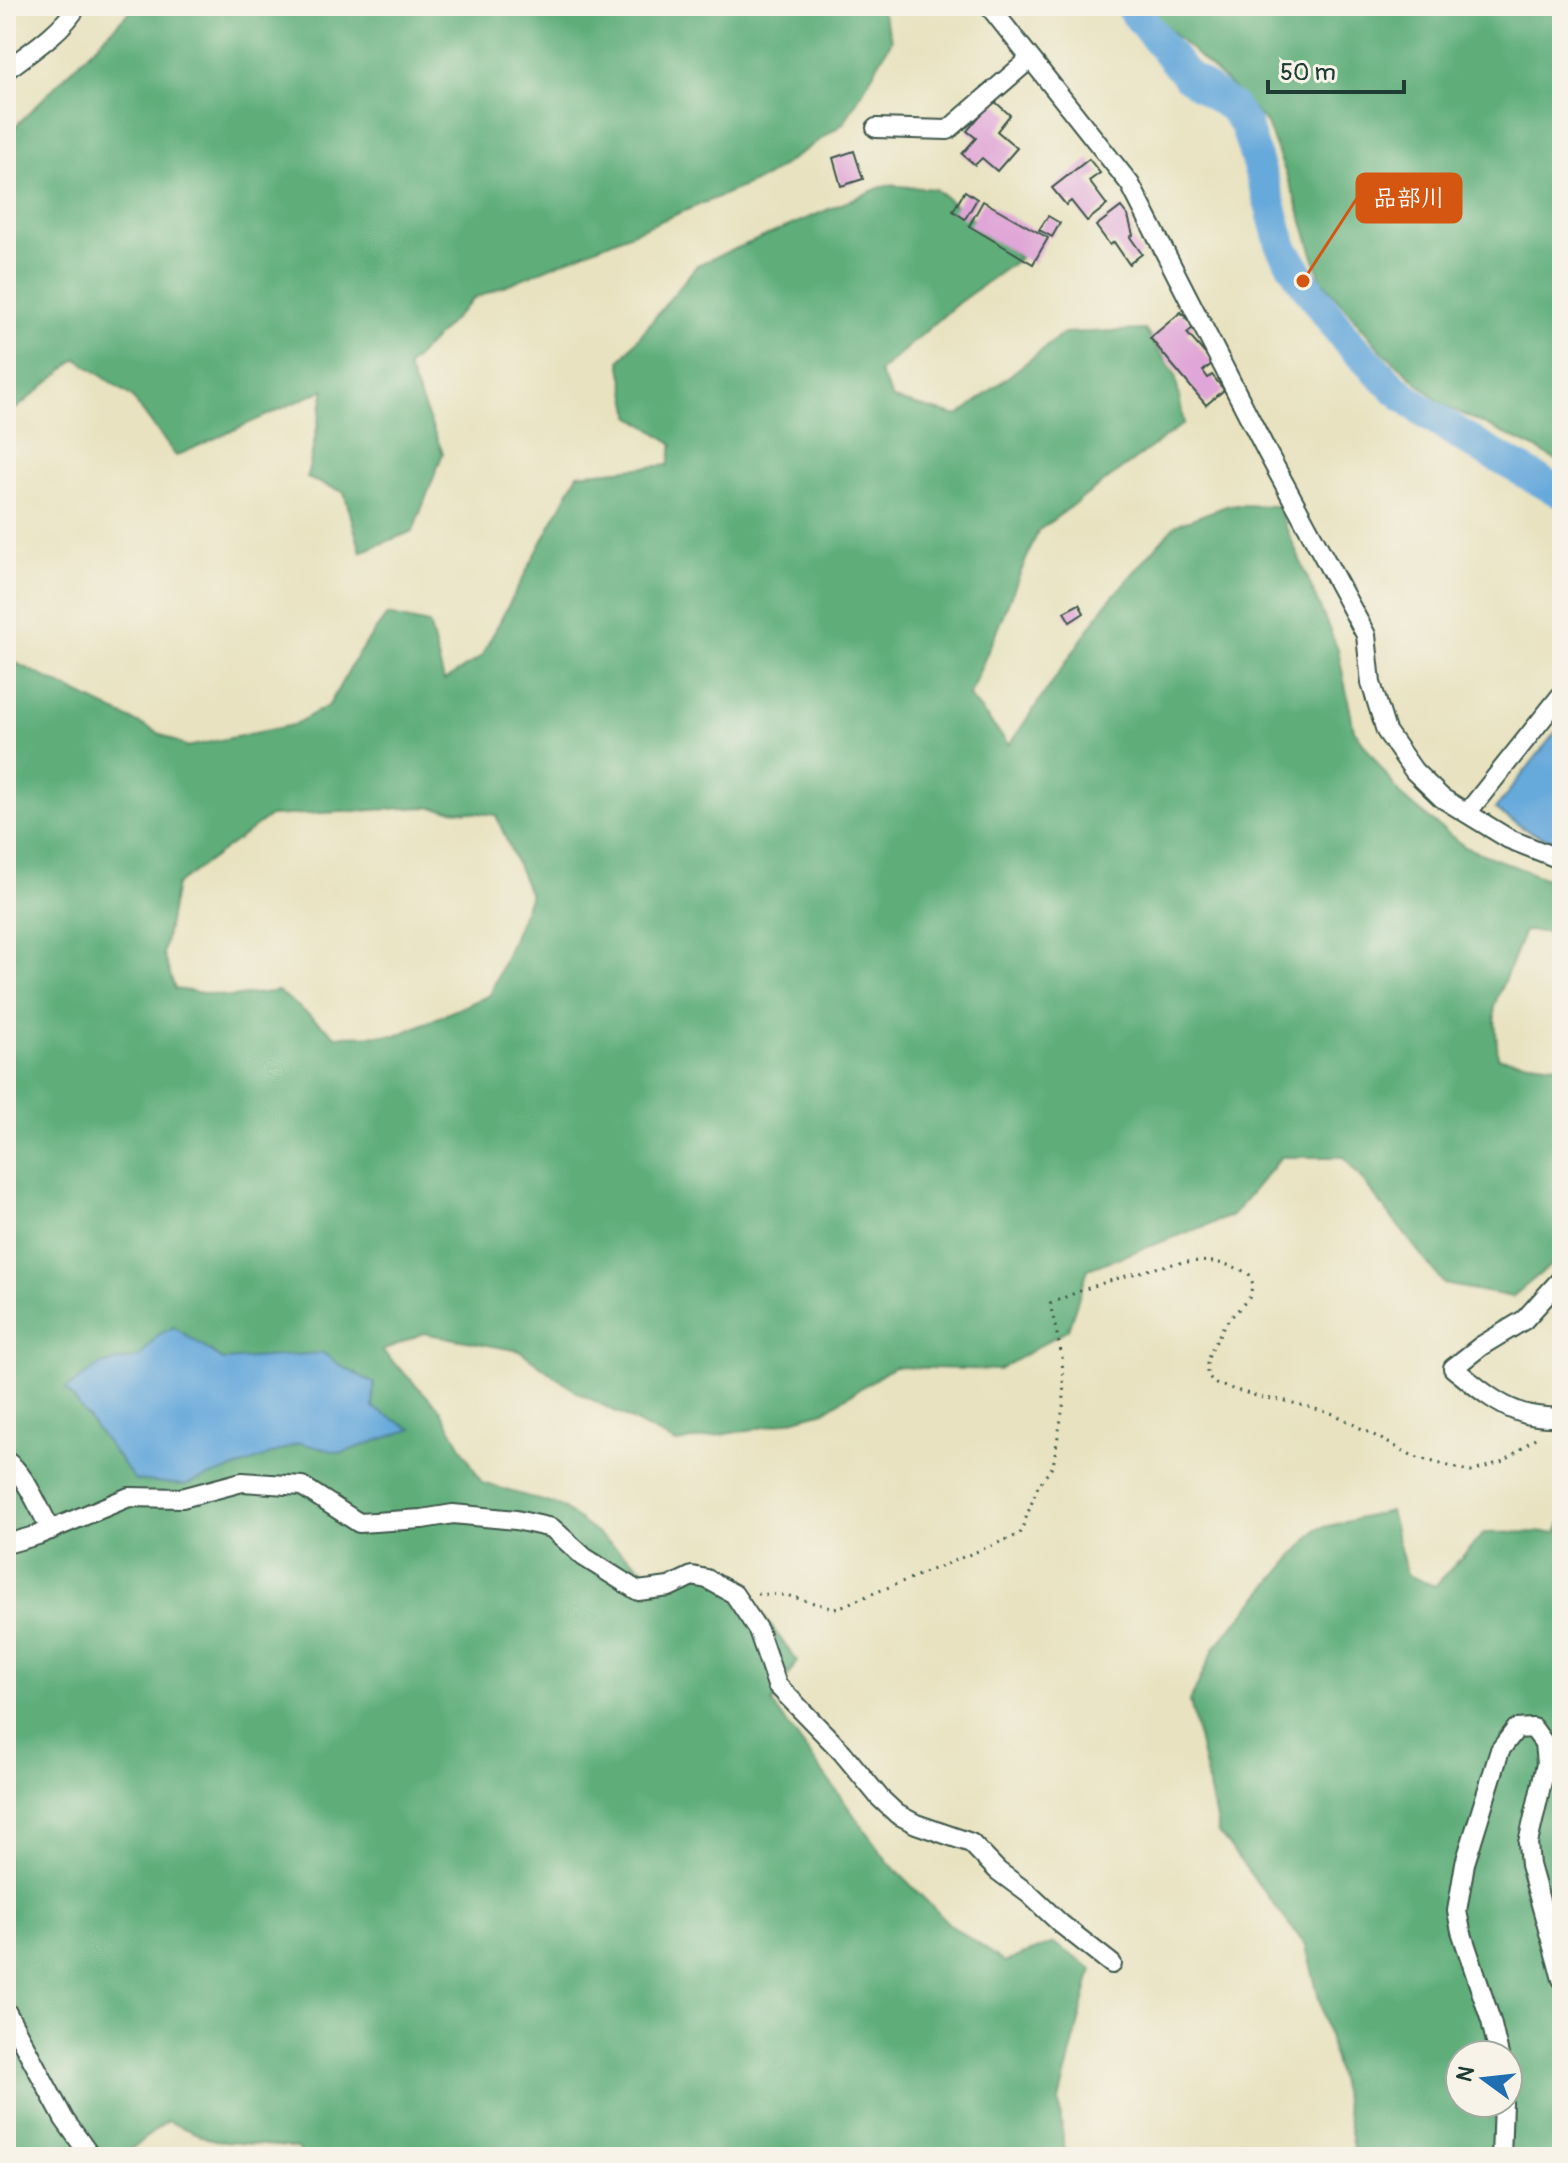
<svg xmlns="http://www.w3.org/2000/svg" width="1568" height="2163" viewBox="0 0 1568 2163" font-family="Pangolin,'Klee One',sans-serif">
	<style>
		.forest { fill: #5eae7a; stroke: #3e7657; stroke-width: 2; fill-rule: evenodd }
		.water { fill: #66a9db; stroke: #427388; stroke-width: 2 }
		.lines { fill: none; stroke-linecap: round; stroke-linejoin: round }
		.river { stroke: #66a9db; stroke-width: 32 }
		.building { fill: #e0a6d7 }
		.minor-casing { stroke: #3d5649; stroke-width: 22 }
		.path { stroke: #3d5649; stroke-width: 3; stroke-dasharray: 2 6; stroke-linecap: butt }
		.minor { stroke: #fff; stroke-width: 18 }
		.leader { fill: none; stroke: #d45610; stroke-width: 3 }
		.callout-dot { fill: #d45610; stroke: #f7f3e8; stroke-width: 3 }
		.callout { fill: #d45610; stroke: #d45610; stroke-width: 3 }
		.callout-label { font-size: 24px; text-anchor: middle; font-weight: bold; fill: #fff }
	</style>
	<rect width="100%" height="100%" fill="#f7f3e8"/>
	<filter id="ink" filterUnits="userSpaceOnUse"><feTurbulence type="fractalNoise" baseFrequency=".0125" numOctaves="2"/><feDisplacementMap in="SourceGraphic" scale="16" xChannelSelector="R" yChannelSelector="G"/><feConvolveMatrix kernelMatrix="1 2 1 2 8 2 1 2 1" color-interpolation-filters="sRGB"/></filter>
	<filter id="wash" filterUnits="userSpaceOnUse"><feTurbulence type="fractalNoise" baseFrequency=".006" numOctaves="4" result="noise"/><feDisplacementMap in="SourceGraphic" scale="32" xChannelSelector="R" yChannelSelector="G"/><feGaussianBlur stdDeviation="1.8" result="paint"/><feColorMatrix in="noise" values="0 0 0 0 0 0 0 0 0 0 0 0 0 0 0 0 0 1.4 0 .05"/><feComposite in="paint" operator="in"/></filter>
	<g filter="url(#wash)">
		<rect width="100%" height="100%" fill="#e8e2c0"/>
		<g class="forest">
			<polygon points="135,6 880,6 892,40 844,123 766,177 473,299 407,367 443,453 413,531 361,552 344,492 307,478 325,389 176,456 131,396 77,359 6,417 6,136"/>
			<polygon points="1144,6 1562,6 1562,464 1537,449 1443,405 1380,349 1321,279 1297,203 1267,124 1236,91"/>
			<path d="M886,185l49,4 85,69 -62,45 -79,69 14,27 65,17 106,-83 81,-3 30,44 9,49 -146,108 -69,165 40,49 97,-141 69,-79 54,-20 48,1 61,144 16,80 48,67 63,50 97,38v48l-38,-2 -30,75 4,52 64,8v190l-50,41 -68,-13 -100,-127h-63l-49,59 -144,53 -20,60 -69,41 -105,-3 -70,44 -54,15 -94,17 -99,-51 -57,-41 -97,-18 -41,18 57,57 43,75 78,23 87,65 57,-11 25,10 68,91 -25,42 117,160 60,61 56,38 48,-19 39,26 -33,132 5,48 8,8h-769l-5,-9 -84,-7 -47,-20 -46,36h-115v-1499l181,89 106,-22 36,-20 29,-51 29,-39 42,9 15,57 37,-24 97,-183 90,-9 5,-21 -42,-28 -11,-55 77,-96zM425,807l71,8 34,80 -40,100 -92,40 -62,1 -58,-45 -47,6 -56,-8 -12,-35 13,-69 94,-69z"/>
			<path d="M1390,1511l17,64 28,11 49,-53 73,-1 5,-11v636h-207l-13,-65 -36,-146 -87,-113 -29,-132 25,-54 102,-118zM1460,2055h48v48h-48z"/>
		</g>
		<g class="water">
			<polygon points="1562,724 1562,844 1528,831 1495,809"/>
			<polygon points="174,1327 223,1360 323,1353 344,1368 374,1383 373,1408 412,1429 342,1453 299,1443 244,1465 184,1485 135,1480 66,1389 100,1365 140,1357 158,1335"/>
		</g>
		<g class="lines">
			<polyline class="river" points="1130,6 1186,75 1232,107 1245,124 1268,197 1282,248 1303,281 1347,341 1393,387 1421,409 1476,445 1562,493"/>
		</g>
		<g id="blocks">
			<g class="building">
				<polygon points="993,100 1010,115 997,131 1017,148 997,171 982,158 975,165 962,154 976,138 967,131"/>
				<polygon points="854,151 863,179 841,186 833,158"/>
				<polygon points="1089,159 1100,173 1089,181 1107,205 1087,221 1071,201 1066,205 1052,188"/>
				<polygon points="965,191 977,199 965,219 953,211"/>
				<polygon points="983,201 1048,238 1033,264 969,226"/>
				<polygon points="1121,207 1128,216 1133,235 1130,237 1142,254 1129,264 1114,242 1110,245 1096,226"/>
				<polygon points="1048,216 1060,223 1052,237 1039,230"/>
				<polygon points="1181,312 1194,327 1187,333 1213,363 1203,371 1208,378 1212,375 1224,390 1206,405 1150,338"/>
				<polygon points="1079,604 1084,613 1070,622 1064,612"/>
			</g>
		</g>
	</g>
	<g filter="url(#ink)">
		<use href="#blocks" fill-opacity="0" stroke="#3d5649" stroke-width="2"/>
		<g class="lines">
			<g class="minor-casing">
				<g id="minor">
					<polyline points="989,6 1130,184 1267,452 1366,635 1371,683 1386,731 1414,771 1442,798 1509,839 1562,860"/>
					<path d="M6,70c23,-17 57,-39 71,-64"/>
					<polyline points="876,128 948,130 1030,59"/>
					<polyline points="1467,813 1562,694"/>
					<path d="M1562,1278l-38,42 -43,26 -28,22c19,15 41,35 64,43 14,6 30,6 45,7"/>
					<path d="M6,1461c18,10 34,50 45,69"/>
					<polyline points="6,1544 38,1535 129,1497 182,1498 242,1482 302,1486 359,1523 422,1519 453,1514 516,1520 552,1528 584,1557 638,1591 669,1587 692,1576 707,1579 734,1594 758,1630 777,1685 842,1752 880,1798 897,1814 916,1824 971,1843 998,1871 1029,1894 1061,1924 1112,1964"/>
					<polyline points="6,2011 64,2119 91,2157"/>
					<polyline points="1499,2055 1491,2021 1461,1931 1457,1911 1465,1863 1500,1750 1516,1729 1533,1728 1544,1743 1546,1764 1528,1843 1530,1865 1562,1979"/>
					<polyline points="1501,2157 1503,2103"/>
				</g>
			</g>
			<path class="path" d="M757,1594l29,1 49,14 185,-75 18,-48 15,-20 11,-65 -2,-45 -12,-52c29,-14 52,-21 83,-30 40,-11 77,-22 116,0l4,10 -4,14 -25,27 -17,35v15l9,9 47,14 19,2 52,14 81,43 56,15 35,-12 33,-25"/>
			<use href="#minor" class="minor"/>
		</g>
	</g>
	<path class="leader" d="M1303 281L1357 198"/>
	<circle class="callout-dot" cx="1303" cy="281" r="8"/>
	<rect class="callout" x="1357" y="174" width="104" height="48" rx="8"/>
	<g class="callout-label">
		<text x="1409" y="206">品部川</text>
	</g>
	<rect width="1568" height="2163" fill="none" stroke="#f7f3e8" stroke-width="32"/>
	<g transform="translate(1484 2079) rotate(285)"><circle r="38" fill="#f7f3e8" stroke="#a1aaa0" stroke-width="2"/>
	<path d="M0-6L14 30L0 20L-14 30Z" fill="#1f6fb2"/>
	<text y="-12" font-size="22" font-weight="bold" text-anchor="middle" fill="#1f3d34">N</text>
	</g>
	<path d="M1268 80v12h136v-12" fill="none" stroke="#1f3d34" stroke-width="4"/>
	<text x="1280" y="80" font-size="24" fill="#1f3d34" stroke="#f7f3e8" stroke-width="6" paint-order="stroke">50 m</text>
</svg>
